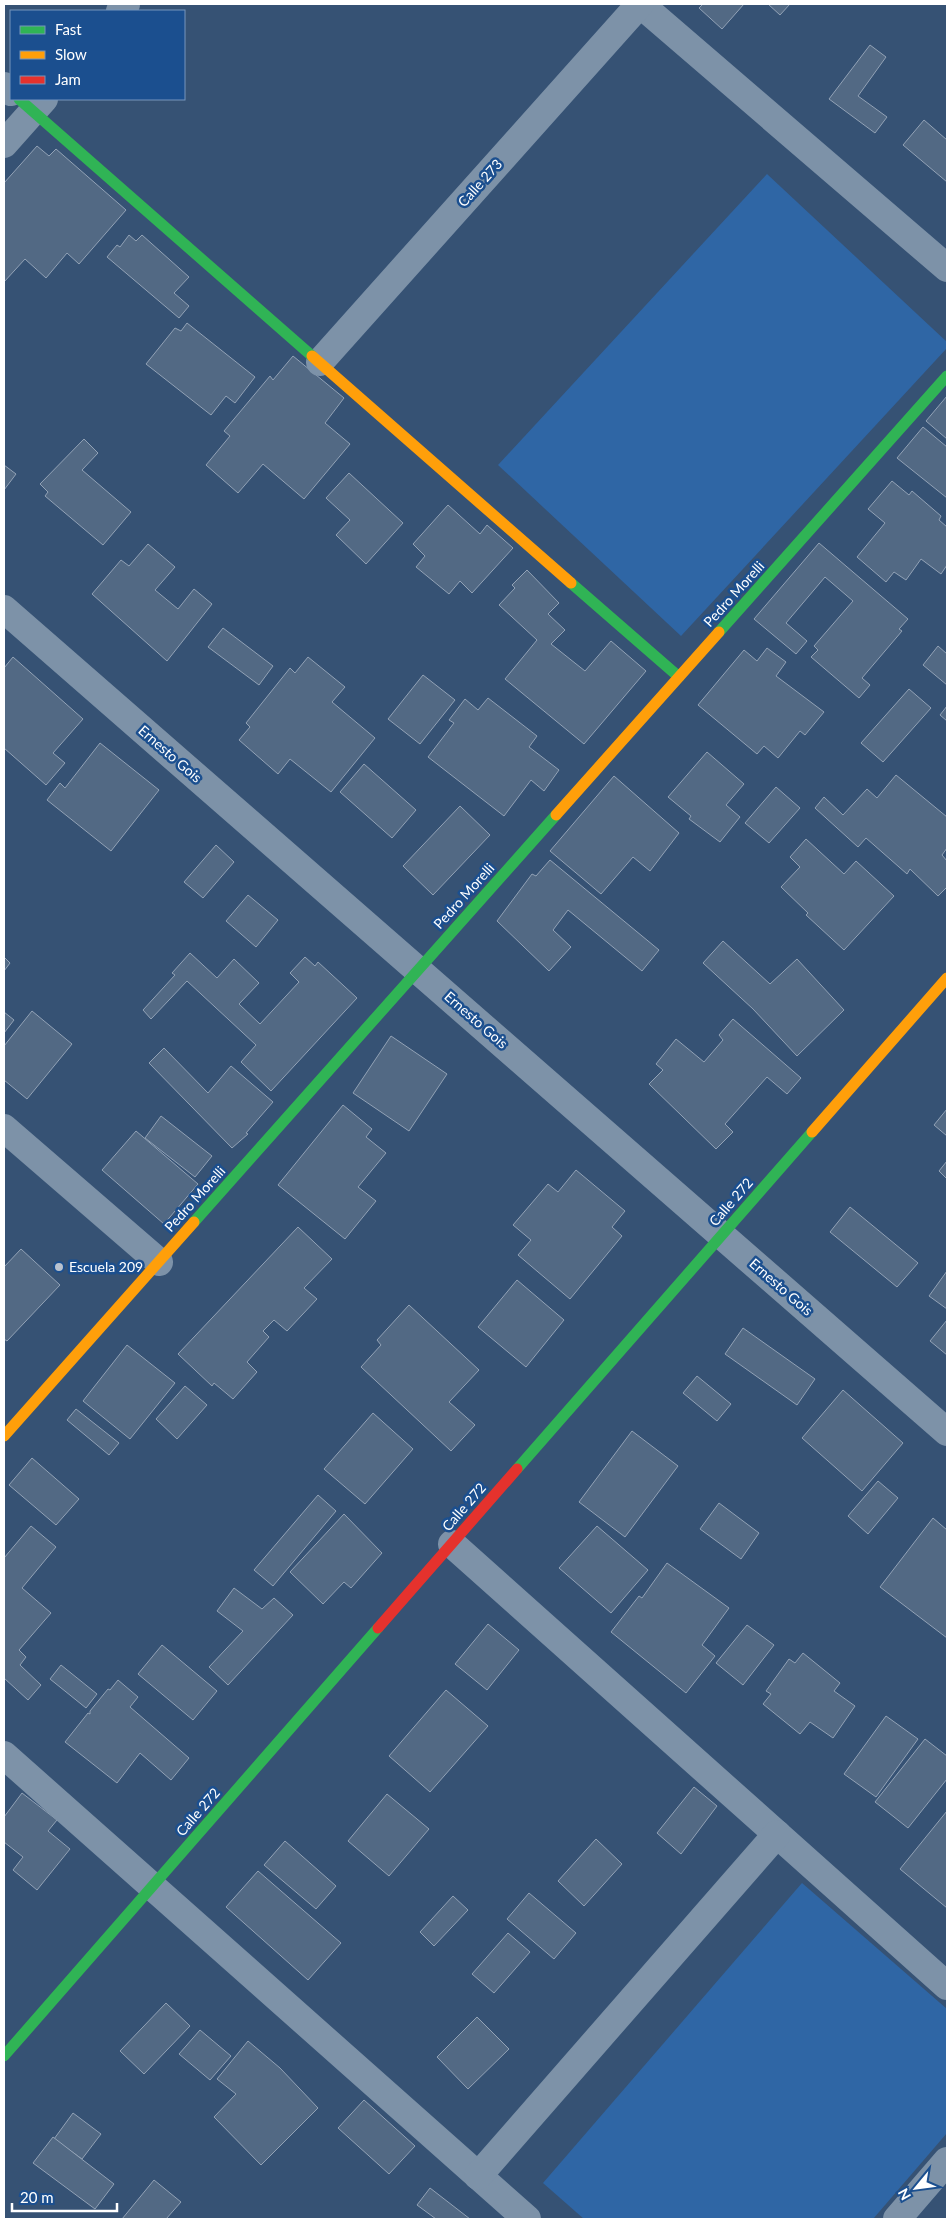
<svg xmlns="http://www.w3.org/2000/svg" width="951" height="2223" viewBox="0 0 951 2223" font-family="Lato,sans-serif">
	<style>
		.green { fill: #2f66a5 }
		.building { fill: #526984; stroke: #92a2b6 }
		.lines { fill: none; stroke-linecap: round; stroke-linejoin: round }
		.street { stroke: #7d92a8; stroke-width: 28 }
		.fast { stroke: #30b455; stroke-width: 11 }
		.slow { stroke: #ff9f0a; stroke-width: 11 }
		.jam { stroke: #e5322d; stroke-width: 11 }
		.poi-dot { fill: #b9c2ce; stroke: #1b4f8f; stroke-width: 2 }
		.labels { text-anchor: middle; stroke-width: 5; stroke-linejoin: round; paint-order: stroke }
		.street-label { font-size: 14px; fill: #fff; stroke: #1b4f8f }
		.poi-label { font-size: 14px; fill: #fff; stroke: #1b4f8f; text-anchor: start }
	</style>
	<rect width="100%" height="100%" fill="#365274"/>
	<g class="green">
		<polygon points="767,174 947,342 947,348 681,636 498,465"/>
		<polygon points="802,1883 947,2009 947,2133 873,2219 584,2219 543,2183"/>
	</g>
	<g class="building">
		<polygon points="703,4 744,4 722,29 699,8"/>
		<polygon points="768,4 790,4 780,15"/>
		<polygon points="870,45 886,57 858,96 887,117 875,133 829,99"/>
		<polygon points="924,120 947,140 947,182 903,145"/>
		<polygon points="37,146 49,156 56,149 126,210 79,264 67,253 46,278 25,259 4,282 4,183"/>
		<polygon points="129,235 136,241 142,235 189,277 174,293 189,306 179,318 107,257 117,245 120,247"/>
		<polygon points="187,323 255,377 235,403 226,396 211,415 146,364 175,328 181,331"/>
		<polygon points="293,356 344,398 325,423 350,444 304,499 263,464 238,493 206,465 230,436 224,431 270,376 273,380"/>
		<polygon points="947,396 947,439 926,421"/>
		<polygon points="923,427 947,447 947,498 897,458"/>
		<polygon points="84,439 98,453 82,470 131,512 103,545 45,496 48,492 40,484"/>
		<polygon points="4,465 16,474 4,490"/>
		<polygon points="349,473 403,523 366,564 336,535 350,520 326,498"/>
		<polygon points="892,481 909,495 912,491 941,516 939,520 947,527 947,565 941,574 921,559 906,580 894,572 886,582 857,557 885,523 868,509"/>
		<polygon points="448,505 480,534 487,525 513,548 472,593 460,581 449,594 416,567 425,556 413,544"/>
		<polygon points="819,543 908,619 899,629 902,631 862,678 870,685 859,698 811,657 818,650 814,646 853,601 825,577 786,623 807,641 796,654 754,619"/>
		<polygon points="148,544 175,567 155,590 178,609 194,589 212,604 167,661 92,594 121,560 129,566"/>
		<polygon points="527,570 559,603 548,614 565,630 551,644 585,671 611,641 646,671 584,744 505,679 537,640 499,605 515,588 512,585"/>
		<polygon points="223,628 273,666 259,685 208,647"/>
		<polygon points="938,646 947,654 947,685 923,665"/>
		<polygon points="767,648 786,662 776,676 824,712 805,735 800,731 778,758 764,746 757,754 698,705 744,650 757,661"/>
		<polygon points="13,657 83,719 53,753 65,763 46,785 4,748 4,668"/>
		<polygon points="308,657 345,687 332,702 375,738 331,792 290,759 278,774 239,740 250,727 246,723 290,668 295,673"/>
		<polygon points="423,675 455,700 420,744 388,719"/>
		<polygon points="909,689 931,708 883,762 861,743"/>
		<polygon points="488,698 537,736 529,747 559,770 544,791 531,780 504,816 428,757 454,723 449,720 465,699 478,710"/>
		<polygon points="947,706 947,721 940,715"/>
		<polygon points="100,743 159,790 111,851 47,800 60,783 65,788"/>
		<polygon points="707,752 744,784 726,805 740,817 720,842 689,819 691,816 668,797"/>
		<polygon points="364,764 416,810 392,838 340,792"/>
		<polygon points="896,775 947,817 947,848 942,855 947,861 947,887 938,896 910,869 907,874 866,838 858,847 815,808 824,797 843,815 867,789 877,798"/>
		<polygon points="614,776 679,833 650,871 633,857 601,894 550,851"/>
		<polygon points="776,787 800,808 769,843 745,823"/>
		<polygon points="460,806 490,835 433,895 403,866"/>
		<polygon points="806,839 844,874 856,861 894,896 844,950 806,915 808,913 781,887 800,867 790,857"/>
		<polygon points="216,845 234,862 203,898 184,882"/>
		<polygon points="550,860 659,950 642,971 568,910 553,930 571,947 549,971 497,921 532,874 536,876"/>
		<polygon points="248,895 278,920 256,947 226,921"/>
		<polygon points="723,941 770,984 797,959 844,1010 797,1056 753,1009 703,963"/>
		<polygon points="190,953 217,978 234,959 259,983 239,1004 260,1024 299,982 290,973 305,957 315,966 318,962 357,998 271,1091 241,1062 256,1045 187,981 151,1019 143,1010 175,975 172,973"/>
		<polygon points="4,957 10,963 4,971"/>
		<polygon points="32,1011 72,1044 27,1099 4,1080 4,1046"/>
		<polygon points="4,1012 14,1020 4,1033"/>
		<polygon points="733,1019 801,1078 787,1094 767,1077 725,1124 733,1132 716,1149 649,1084 663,1070 656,1064 676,1039 704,1062 723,1040 719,1035"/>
		<polygon points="391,1036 447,1074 409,1131 353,1093"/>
		<polygon points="164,1048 208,1093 231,1066 273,1102 246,1133 248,1134 232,1148 149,1063"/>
		<polygon points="343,1105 372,1129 366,1137 386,1153 358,1187 376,1201 345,1239 278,1185"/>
		<polygon points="947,1109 947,1136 934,1125"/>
		<polygon points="161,1116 212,1156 195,1177 145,1138"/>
		<polygon points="136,1131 198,1184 164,1224 102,1170"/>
		<polygon points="947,1161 947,1179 939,1171"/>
		<polygon points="576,1170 625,1211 612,1227 622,1236 570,1299 518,1255 531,1240 513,1225 548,1184 558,1192"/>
		<polygon points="850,1207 918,1263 897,1287 830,1232"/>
		<polygon points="298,1227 332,1259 304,1288 317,1299 287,1331 274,1320 263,1331 269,1337 247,1362 257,1372 233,1399 214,1383 212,1386 178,1354"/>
		<polygon points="21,1249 60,1285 7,1341 4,1339 4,1267"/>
		<polygon points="947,1271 947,1309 929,1296"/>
		<polygon points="517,1280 564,1320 526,1367 478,1327"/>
		<polygon points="409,1305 479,1370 449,1402 475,1425 451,1451 361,1367 381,1345 377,1340"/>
		<polygon points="947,1320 947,1355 930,1341"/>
		<polygon points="743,1328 815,1379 797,1405 725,1354"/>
		<polygon points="127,1345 175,1383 130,1439 83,1401"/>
		<polygon points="697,1376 731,1404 717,1421 683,1393"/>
		<polygon points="185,1386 207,1405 177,1439 156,1419"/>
		<polygon points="843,1390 903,1443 862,1491 802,1438"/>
		<polygon points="76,1409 119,1443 109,1455 67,1420"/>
		<polygon points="373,1413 413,1449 365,1504 324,1469"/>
		<polygon points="632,1431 678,1466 625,1537 579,1502"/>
		<polygon points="32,1458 79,1499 56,1525 9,1485"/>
		<polygon points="878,1481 898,1498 868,1534 848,1516"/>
		<polygon points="318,1495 336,1511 273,1586 254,1570"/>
		<polygon points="719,1503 759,1533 741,1559 700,1529"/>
		<polygon points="344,1514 382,1553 351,1588 344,1582 323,1604 290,1572"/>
		<polygon points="933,1518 947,1530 947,1638 880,1587"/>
		<polygon points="31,1526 56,1547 22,1588 51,1613 19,1650 26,1657 20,1665 41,1685 28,1700 4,1678 4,1558"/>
		<polygon points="597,1526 648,1570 611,1613 559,1568"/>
		<polygon points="667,1563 729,1608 702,1645 715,1656 686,1693 611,1632 639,1596 642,1598"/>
		<polygon points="234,1588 262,1609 274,1598 293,1615 228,1685 209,1667 243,1631 217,1611"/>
		<polygon points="488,1624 519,1650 487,1690 455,1664"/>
		<polygon points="747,1625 774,1645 743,1685 716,1663"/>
		<polygon points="162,1645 217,1691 193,1720 138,1674"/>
		<polygon points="803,1653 840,1683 834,1691 855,1706 833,1738 810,1722 800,1734 763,1704 771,1694 766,1691 789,1659 795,1663"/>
		<polygon points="61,1665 97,1694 86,1708 50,1679"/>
		<polygon points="118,1680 138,1697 130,1707 189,1758 171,1780 140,1753 117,1783 65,1742 88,1713 90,1714 90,1711 108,1689 110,1690"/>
		<polygon points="446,1690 488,1726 430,1792 389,1756"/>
		<polygon points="886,1716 918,1739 876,1797 844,1774"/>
		<polygon points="925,1739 947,1756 947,1779 908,1828 875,1802"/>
		<polygon points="694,1787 717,1806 681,1854 657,1833"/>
		<polygon points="22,1793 57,1820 48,1831 70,1849 37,1890 13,1870 23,1857 4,1842 4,1817"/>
		<polygon points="387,1794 429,1829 389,1876 348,1841"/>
		<polygon points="947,1811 947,1908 900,1869"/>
		<polygon points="596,1839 622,1864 584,1906 558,1881"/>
		<polygon points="285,1841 336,1886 316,1909 264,1865"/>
		<polygon points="258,1871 341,1943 308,1980 226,1907"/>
		<polygon points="529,1893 576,1933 554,1959 507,1919"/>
		<polygon points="453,1896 468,1910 434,1946 420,1932"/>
		<polygon points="508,1933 530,1952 494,1993 472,1974"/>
		<polygon points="166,2003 190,2026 144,2074 120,2051"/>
		<polygon points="477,2017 509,2049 468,2089 437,2057"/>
		<polygon points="200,2030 231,2056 210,2080 179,2054"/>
		<polygon points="248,2041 280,2068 318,2108 261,2165 214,2117 236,2094 217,2079"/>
		<polygon points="364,2100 415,2146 389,2174 338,2128"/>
		<polygon points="73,2113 101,2134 82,2159 54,2139"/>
		<polygon points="53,2137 114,2184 95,2209 33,2163"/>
		<polygon points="154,2180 181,2202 166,2219 122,2219"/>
		<polygon points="430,2188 470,2219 436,2219 417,2205"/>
	</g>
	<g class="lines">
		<g class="street">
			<polyline points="640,4 947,268"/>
			<polyline points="120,11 126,4"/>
			<polyline points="4,86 11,92"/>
			<polyline points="4,144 44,99"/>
			<polyline points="320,362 640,4"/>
			<polyline points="4,609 947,1432"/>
			<polyline points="4,1128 159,1262"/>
			<polyline points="452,1544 947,1986"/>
			<polyline points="4,1755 527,2219"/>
			<polyline points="478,2176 777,1834"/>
			<polyline points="897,2219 947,2161"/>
		</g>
		<g class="fast">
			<polyline points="19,99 312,356"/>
			<polyline points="571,583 679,677"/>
			<polyline points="719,632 947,376"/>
			<polyline points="194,1222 556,815"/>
			<polyline points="517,1469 812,1132"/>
			<polyline points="4,2056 378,1628"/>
		</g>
		<g class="slow">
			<polyline points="312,356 571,583"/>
			<polyline points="556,815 719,632"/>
			<polyline points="812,1132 947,978"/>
			<polyline points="4,1436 194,1222"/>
		</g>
		<polyline class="jam" points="378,1628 517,1469"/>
	</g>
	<circle class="poi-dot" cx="59" cy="1267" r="5"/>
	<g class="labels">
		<g class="street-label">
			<text transform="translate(480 183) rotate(-48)" y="5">Calle 273</text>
			<text transform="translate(734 594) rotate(-48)" y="5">Pedro Morelli</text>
			<text transform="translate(170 754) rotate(41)" y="5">Ernesto Gois</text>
			<text transform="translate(464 896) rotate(-48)" y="5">Pedro Morelli</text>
			<text transform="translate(476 1020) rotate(41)" y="5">Ernesto Gois</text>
			<text transform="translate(195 1199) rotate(-48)" y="5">Pedro Morelli</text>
			<text transform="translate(731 1202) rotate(-49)" y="5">Calle 272</text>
			<text transform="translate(781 1287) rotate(41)" y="5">Ernesto Gois</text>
			<text transform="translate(464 1507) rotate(-49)" y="5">Calle 272</text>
			<text transform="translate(198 1812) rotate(-49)" y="5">Calle 272</text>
		</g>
		<g class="poi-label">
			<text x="69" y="1272">Escuela 209</text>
		</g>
	</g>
	<rect width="951" height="2223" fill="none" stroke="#ffffff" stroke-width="10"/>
	<rect x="10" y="10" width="175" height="90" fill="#1b4f8f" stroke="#7695bc"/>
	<rect x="20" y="26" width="25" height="8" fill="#30b455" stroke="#7695bc"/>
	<text x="55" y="35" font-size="15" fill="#ffffff">Fast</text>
	<rect x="20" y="51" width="25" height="8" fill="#ff9f0a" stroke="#7695bc"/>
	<text x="55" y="60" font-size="15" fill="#ffffff">Slow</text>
	<rect x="20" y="76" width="25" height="8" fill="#e5322d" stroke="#7695bc"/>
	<text x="55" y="85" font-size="15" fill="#ffffff">Jam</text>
	<g transform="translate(916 2188) rotate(241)" stroke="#1b4f8f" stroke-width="4" paint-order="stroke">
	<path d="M0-4L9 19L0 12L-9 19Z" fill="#ffffff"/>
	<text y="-8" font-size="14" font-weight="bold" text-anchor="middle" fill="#ffffff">N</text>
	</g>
	<path d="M12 2203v8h105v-8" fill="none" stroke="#ffffff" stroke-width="2.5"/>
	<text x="20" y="2203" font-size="15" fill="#ffffff" stroke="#1b4f8f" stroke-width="4" paint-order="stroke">20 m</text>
</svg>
